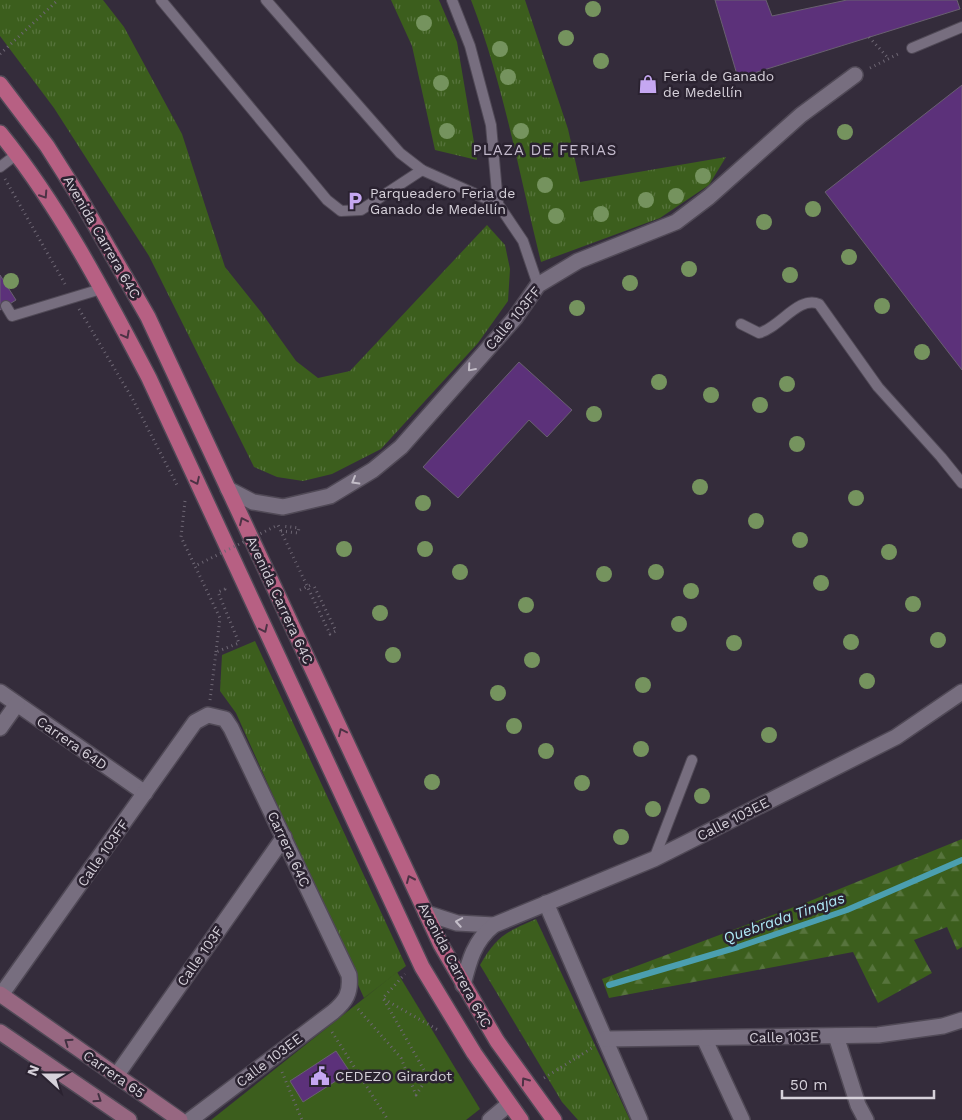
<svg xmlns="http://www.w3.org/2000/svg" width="962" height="1120" viewBox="0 0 962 1120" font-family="'Work Sans',sans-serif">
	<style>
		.grass { fill: url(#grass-tufts) }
		.forest { fill: url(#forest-firs) }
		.green { fill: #3c5e1d }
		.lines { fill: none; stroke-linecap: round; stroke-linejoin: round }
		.stream { stroke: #4b9fb0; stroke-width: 6 }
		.building { fill: #5c317a; stroke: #696070 }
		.service-casing { stroke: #504956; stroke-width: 12 }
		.minor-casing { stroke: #504956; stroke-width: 18 }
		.secondary-casing { stroke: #504956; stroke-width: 18 }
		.primary-casing { stroke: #504956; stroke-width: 18 }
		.path { stroke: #6e6774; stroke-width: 3; stroke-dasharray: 1 4; stroke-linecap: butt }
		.service { stroke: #776e7f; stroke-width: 10 }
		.minor { stroke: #776e7f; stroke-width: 15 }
		.secondary { stroke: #976781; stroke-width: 15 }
		.primary { stroke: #b76083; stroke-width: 15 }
		.path-bridge { stroke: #6e6774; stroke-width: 3; stroke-dasharray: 1 4; stroke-linecap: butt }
		.tree { fill: #75935e }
		.oneway { stroke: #4d3245 }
		.oneway2 { stroke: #c3bdc8 }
		.oneway3 { stroke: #403040 }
		.labels { text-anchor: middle; stroke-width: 5; stroke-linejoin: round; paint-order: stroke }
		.poi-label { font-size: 14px; fill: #d6d1da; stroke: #2a2230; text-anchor: start }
		.street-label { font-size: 14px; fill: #d6d1da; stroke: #2a2230 }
		.neighbourhood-label { font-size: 15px; letter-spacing: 1px; fill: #c4bbcd; stroke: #2a2230 }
		.water-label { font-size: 15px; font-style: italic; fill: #aee8f5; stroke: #2a2230 }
	</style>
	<defs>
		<pattern id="grass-tufts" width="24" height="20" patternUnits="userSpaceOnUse" patternTransform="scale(1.25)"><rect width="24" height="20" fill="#3c5e1d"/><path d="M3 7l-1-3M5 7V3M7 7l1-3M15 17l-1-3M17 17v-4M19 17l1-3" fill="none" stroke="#57743d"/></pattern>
		<pattern id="forest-firs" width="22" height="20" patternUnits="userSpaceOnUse" patternTransform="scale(1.25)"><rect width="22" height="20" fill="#3c5e1d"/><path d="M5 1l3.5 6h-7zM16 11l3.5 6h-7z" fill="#57743d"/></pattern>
	</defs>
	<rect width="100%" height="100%" fill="#342c3b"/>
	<g class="grass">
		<polygon points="0,0 103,0 124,27 182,134 225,267 261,312 296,361 318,378 350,371 487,225 505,245 510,269 508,301 478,343 381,449 332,474 303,481 277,477 254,467 149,256 54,108 0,36"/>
		<polygon points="391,0 439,0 457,42 477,160 435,150 412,46"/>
		<path d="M471,0h54l43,129 12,53 146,-25 -17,28 -49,33 -119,44c-22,-88 -37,-177 -70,-262z"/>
		<polygon points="255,641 406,966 364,998 236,713 220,691 222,655"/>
		<path d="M536,919l94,201h-52l-16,-18 -82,-137c17,-29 26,-33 56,-46z"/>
	</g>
	<polygon class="forest" points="962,839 962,947 957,950 947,927 914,940 932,973 878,1003 853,952 609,998 602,979 810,901"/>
	<polygon class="green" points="397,972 480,1109 466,1120 211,1120"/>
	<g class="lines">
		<polyline class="stream" points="609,985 738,947 847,910 962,860"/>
	</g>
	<g class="building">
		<polygon points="715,0 766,0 772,16 847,0 957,0 960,9 738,78"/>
		<polygon points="962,85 962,370 825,192"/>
		<polygon points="0,275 16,300 0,310"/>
		<polygon points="519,362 572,410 547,437 529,420 458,498 423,467"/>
		<polygon points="336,1051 350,1072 303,1102 290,1081"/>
	</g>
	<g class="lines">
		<g class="service-casing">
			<g id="service">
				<polyline points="161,0 327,200 341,211 361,210 422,170"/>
				<polyline points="266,0 400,153 422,170 498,204 523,241 538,285"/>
				<polyline points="452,0 470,46 491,125 498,204"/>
				<polyline points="912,48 962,27"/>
				<polyline points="0,167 17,154"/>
				<polyline points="6,306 12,316 101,289"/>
				<path d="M741,324l18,9c20,-5 40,-38 60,-29l59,83 63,70 21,26"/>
				<polyline points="654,859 692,760"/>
			</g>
		</g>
		<g class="minor-casing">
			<g id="minor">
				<polyline points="228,489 253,502 283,507 330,496 373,470 401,447 515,318 538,285 578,261 676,222 709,197 801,115 855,75"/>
				<polyline points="0,692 145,793"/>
				<polyline points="0,728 17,704"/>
				<polyline points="546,903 640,1120"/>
				<polyline points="426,913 457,923 494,925"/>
				<path d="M463,985c6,-24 11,-44 31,-60l160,-66 242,-122 66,-45"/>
				<path d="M1,995l194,-273 13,-7 17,4 6,9 118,247c2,18 -3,26 -16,37l-143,108"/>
				<polyline points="836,1036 858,1105 866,1120"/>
				<polyline points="704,1038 742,1120"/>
				<polyline points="605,1039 878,1035 943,1026 962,1020"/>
				<polyline points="116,1076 284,837"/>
				<polyline points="490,1120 509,1104"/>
			</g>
		</g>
		<g class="secondary-casing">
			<g id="secondary">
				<polyline points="0,994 180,1120"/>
				<polyline points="0,1032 129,1120"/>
			</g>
		</g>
		<g class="primary-casing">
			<g id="primary">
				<polyline points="0,84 47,146 78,195 148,317 441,945 497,1041 554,1120"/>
				<path d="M0,133c60,74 105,161 149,245l273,589 52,86 47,67"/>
			</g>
		</g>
		<g class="path">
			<polyline points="869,37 889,59"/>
			<polyline points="0,54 58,0"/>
			<polyline points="870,68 900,53"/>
			<polyline points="5,179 65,284"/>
			<polyline points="79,309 132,398 177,485"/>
			<polyline points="185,501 181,537 195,566"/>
			<polyline points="281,531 298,533 299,528 282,526"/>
			<polyline points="300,590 313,584"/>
			<polyline points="210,700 216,652 239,643 218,592 225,589 224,586"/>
			<polyline points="384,999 438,1030"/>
			<polyline points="358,1009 401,1058 416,1095 428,1077 383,998 405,974"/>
			<polyline points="332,1032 388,1120"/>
			<polyline points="282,1072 302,1120"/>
			<polyline points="544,1078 592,1048"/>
		</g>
		<use href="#service" class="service"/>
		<use href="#minor" class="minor"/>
		<use href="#secondary" class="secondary"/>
		<use href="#primary" class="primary"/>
		<polyline class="path-bridge" points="216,652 220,618 195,566 278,525 330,634 336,631 313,584"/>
	</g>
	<g class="tree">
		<circle cx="593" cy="9" r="8"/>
		<circle cx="424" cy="23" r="8"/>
		<circle cx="566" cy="38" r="8"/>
		<circle cx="500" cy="49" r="8"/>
		<circle cx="601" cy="61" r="8"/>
		<circle cx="508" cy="77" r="8"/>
		<circle cx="441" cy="83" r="8"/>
		<circle cx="447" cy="131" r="8"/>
		<circle cx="521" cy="131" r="8"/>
		<circle cx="845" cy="132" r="8"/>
		<circle cx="703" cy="176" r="8"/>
		<circle cx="545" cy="185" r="8"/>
		<circle cx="676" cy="196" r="8"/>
		<circle cx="646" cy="200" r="8"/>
		<circle cx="813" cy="209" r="8"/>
		<circle cx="601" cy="214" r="8"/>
		<circle cx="556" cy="216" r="8"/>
		<circle cx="764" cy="222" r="8"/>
		<circle cx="849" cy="257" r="8"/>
		<circle cx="689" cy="269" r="8"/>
		<circle cx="790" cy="275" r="8"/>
		<circle cx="11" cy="281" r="8"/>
		<circle cx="630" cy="283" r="8"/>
		<circle cx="882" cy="306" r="8"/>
		<circle cx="577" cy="308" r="8"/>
		<circle cx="922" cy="352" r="8"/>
		<circle cx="659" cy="382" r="8"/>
		<circle cx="787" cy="384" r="8"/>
		<circle cx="711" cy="395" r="8"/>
		<circle cx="760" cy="405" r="8"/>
		<circle cx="594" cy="414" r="8"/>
		<circle cx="797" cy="444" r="8"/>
		<circle cx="700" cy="487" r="8"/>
		<circle cx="856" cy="498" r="8"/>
		<circle cx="423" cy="503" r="8"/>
		<circle cx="756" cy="521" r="8"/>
		<circle cx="800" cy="540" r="8"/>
		<circle cx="344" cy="549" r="8"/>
		<circle cx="425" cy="549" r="8"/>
		<circle cx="889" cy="552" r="8"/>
		<circle cx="460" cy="572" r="8"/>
		<circle cx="656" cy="572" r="8"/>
		<circle cx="604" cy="574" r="8"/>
		<circle cx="821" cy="583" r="8"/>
		<circle cx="691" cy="591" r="8"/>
		<circle cx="913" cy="604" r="8"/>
		<circle cx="526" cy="605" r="8"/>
		<circle cx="380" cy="613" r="8"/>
		<circle cx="679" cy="624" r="8"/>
		<circle cx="938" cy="640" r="8"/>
		<circle cx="851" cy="642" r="8"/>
		<circle cx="734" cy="643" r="8"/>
		<circle cx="393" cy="655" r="8"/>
		<circle cx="532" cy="660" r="8"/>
		<circle cx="867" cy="681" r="8"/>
		<circle cx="643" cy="685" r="8"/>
		<circle cx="498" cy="693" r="8"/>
		<circle cx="514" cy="726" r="8"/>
		<circle cx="769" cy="735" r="8"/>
		<circle cx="641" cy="749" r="8"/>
		<circle cx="546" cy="751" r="8"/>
		<circle cx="432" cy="782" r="8"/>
		<circle cx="582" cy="783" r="8"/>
		<circle cx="702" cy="796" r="8"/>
		<circle cx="653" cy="809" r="8"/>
		<circle cx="621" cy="837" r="8"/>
	</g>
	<defs><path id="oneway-chevron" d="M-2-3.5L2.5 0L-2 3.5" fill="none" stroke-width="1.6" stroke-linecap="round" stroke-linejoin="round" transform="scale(1.25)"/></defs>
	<g class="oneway">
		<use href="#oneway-chevron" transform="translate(44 195) rotate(57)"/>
		<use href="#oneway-chevron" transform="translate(126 335) rotate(62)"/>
		<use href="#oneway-chevron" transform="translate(196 481) rotate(65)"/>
		<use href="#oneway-chevron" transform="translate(243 521) rotate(-115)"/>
		<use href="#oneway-chevron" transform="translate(264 629) rotate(65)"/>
		<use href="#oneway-chevron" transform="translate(342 732) rotate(-115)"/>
		<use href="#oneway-chevron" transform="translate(410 879) rotate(-114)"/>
		<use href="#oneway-chevron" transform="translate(525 1081) rotate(-125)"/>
	</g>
	<g class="oneway2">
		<use href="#oneway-chevron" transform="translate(471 368) rotate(131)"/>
		<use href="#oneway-chevron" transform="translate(355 481) rotate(150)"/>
		<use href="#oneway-chevron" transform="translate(459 922) rotate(-170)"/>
	</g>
	<g class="oneway3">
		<use href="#oneway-chevron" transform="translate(68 1042) rotate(-145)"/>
		<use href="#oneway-chevron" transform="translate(98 1099) rotate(34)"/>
	</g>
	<defs>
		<g id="shop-bare" transform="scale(1.5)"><path d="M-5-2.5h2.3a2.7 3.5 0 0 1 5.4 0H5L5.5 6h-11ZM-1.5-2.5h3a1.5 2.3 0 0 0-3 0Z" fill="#c5a7f1" stroke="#2a2230" stroke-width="2.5" paint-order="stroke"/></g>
		<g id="parking-bare" transform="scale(1.5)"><path d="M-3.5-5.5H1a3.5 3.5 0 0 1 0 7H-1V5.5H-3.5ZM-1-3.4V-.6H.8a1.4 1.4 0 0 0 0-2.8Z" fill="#c5a7f1" stroke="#2a2230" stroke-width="2.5" paint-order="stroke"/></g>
		<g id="civic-bare" transform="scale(1.5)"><path d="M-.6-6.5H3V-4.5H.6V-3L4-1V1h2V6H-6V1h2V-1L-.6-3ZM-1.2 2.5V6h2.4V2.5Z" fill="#c5a7f1" stroke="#2a2230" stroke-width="2.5" paint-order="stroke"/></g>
	</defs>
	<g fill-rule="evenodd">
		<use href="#shop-bare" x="648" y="84"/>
		<use href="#parking-bare" x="355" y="201"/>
		<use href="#civic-bare" x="320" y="1076"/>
	</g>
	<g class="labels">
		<g class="poi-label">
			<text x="663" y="81">Feria de Ganado<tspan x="663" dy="16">de Medellín</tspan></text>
			<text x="370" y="198">Parqueadero Feria de<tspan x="370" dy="16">Ganado de Medellín</tspan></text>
			<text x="335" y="1081">CEDEZO Girardot</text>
		</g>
		<g class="street-label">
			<text transform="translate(102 237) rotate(60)" y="5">Avenida Carrera 64C</text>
			<text transform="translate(513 318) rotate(-50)" y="5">Calle 103FF</text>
			<text transform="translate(280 600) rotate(65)" y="5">Avenida Carrera 64C</text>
			<text transform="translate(72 743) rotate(35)" y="5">Carrera 64D</text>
			<text transform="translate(733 819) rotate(-27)" y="5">Calle 103EE</text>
			<text transform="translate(289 849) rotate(65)" y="5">Carrera 64C</text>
			<text transform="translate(103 853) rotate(-55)" y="5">Calle 103FF</text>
			<text transform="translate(200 956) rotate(-55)" y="5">Calle 103F</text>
			<text transform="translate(455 965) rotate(62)" y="5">Avenida Carrera 64C</text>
			<text transform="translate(784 1037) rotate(-1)" y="5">Calle 103E</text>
			<text transform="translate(269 1060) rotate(-37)" y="5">Calle 103EE</text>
			<text transform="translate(114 1074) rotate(35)" y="5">Carrera 65</text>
		</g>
		<g class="neighbourhood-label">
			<text x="545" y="155">PLAZA DE FERIAS</text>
		</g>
		<g class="water-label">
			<text transform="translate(784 918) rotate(-19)" y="5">Quebrada Tinajas</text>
		</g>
	</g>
	<g transform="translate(45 1075) rotate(291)" stroke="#2a2230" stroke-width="4" paint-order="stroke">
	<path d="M0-4L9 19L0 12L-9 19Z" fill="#d6d1da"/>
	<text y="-8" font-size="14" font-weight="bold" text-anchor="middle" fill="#d6d1da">N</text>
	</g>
	<path d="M782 1090v8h152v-8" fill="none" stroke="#d6d1da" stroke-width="2.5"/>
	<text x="790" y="1090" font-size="15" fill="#d6d1da" stroke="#2a2230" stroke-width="4" paint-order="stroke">50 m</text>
</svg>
